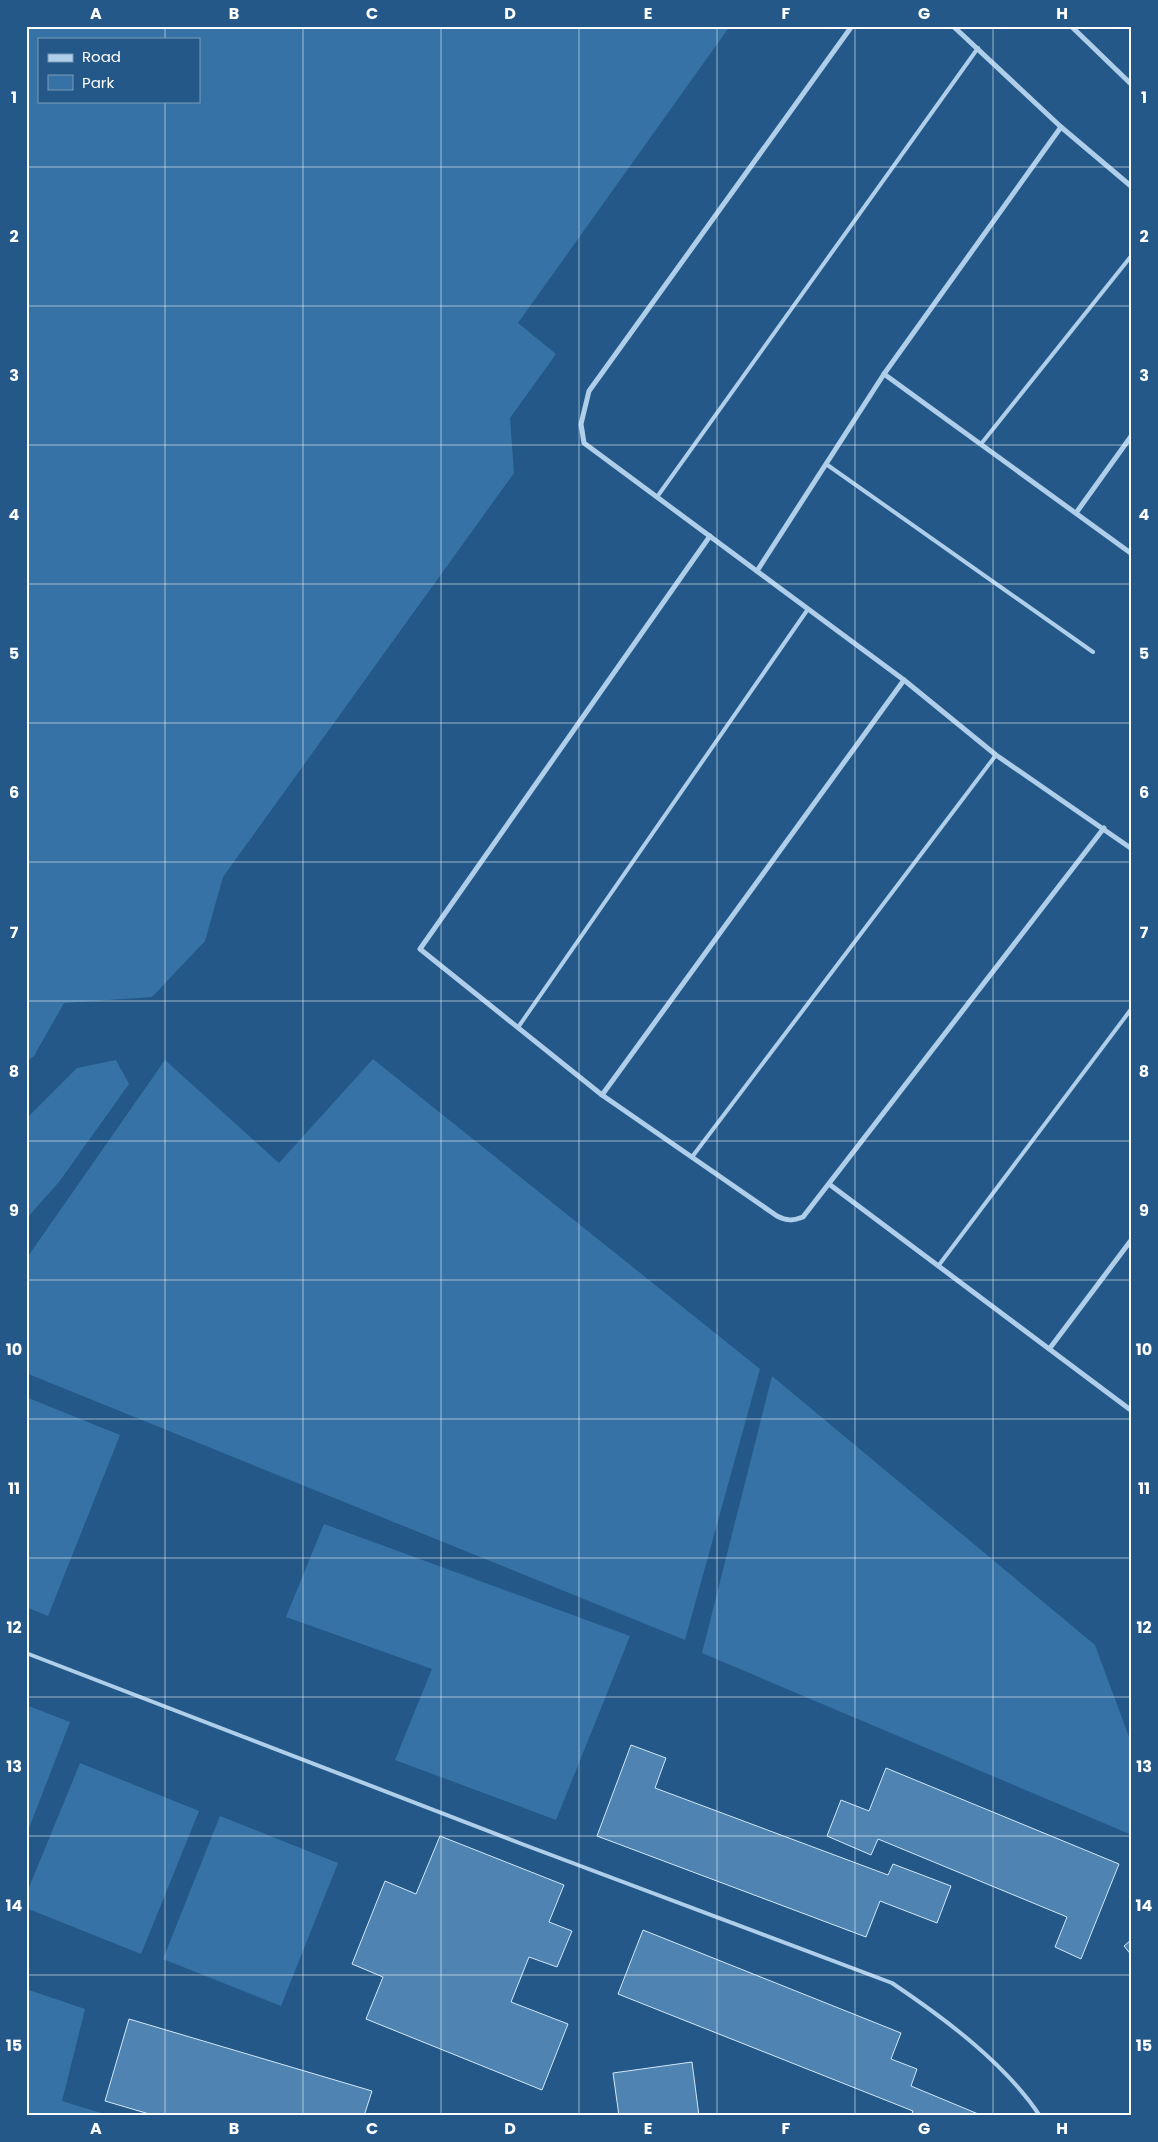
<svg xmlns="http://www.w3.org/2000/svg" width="1158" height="2142" viewBox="0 0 1158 2142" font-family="Poppins,sans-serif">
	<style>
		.green { fill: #3772a6; fill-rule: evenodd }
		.building { fill: #4f84b2; stroke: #d3e7f8 }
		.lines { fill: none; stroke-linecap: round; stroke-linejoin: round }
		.service { stroke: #afceea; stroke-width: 4 }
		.minor { stroke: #afceea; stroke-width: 5 }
		.grid { fill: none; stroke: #fff; stroke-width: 1; stroke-opacity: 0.55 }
		.neatline { fill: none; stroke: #fff; stroke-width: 2 }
		.grid-label { font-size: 16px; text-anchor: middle; font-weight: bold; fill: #fff }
	</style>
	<rect width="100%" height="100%" fill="#235889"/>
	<g class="green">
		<path d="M26,26h704l-212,297 38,31 -46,64 4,55 -291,404 -18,64 -53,56 -88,6 -30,53 -8,6zM39,39h160v62h-160z"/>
		<polygon points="373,1059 760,1369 685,1640 26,1373 26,1259 165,1060 279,1163"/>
		<polygon points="116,1060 129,1084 59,1182 26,1219 26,1119 77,1068"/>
		<polygon points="772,1376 1095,1645 1132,1745 1132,1835 702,1653"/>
		<polygon points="26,1397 120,1435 48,1616 26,1607"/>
		<polygon points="324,1524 630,1636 556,1820 395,1760 432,1669 286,1617"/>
		<polygon points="26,1705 70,1722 26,1836"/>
		<polygon points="80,1763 199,1811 141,1954 26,1908 26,1895"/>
		<polygon points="220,1816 338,1863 281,2006 163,1959"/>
		<polygon points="26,1989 85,2009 62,2101 111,2116 26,2116"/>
	</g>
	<g class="building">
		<polygon points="631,1745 666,1758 655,1788 888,1875 893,1864 951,1886 937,1923 880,1901 866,1937 597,1836"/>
		<polygon points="886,1768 1119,1864 1081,1959 1055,1947 1067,1917 878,1839 871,1855 827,1836 841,1800 869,1811"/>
		<polygon points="440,1836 564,1885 549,1922 572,1931 557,1967 529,1957 511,2002 568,2024 542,2090 366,2019 383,1977 352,1964 385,1881 416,1894"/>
		<polygon points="643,1930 901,2033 891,2059 917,2069 911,2086 983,2116 911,2116 913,2111 618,1994"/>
		<polygon points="1132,1939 1132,1956 1124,1946"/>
		<polygon points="129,2019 372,2091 364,2116 156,2116 105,2101"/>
		<polygon points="692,2062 699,2116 619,2116 613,2073"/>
	</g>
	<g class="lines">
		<g class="service">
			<polyline points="981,444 1132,255"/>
			<polyline points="826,464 1093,652"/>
			<polyline points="657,497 978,48"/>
			<polyline points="519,1026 808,609"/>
			<polyline points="692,1157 996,755"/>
			<polyline points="939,1265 1132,1008"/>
			<path d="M26,1653l496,191 370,139c52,35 113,80 148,133"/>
		</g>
		<g class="minor">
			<polyline points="852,26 589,391 581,424 584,443 904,680 996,755 1132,849"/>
			<polyline points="953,26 1061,127 1132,187"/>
			<polyline points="1071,26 1132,85"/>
			<polyline points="884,374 1132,554"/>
			<polyline points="1076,513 1132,435"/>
			<path d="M710,536l-290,413 182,146 175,121c10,5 16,5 26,1l301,-389"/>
			<polyline points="757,571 884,374 1061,127"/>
			<polyline points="602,1095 904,680"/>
			<polyline points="829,1184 1132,1411"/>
			<polyline points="1050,1348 1132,1239"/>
		</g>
	</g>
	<path class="grid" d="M165,26v13M303,26v2090M441,26v2090M579,26v2090M717,26v2090M855,26v2090M993,26v2090M165,101v2015M26,167h1106M26,306h1106M26,445h1106M26,584h1106M26,723h1106M26,862h1106M26,1001h1106M26,1141h1106M26,1280h1106M26,1419h1106M26,1558h1106M26,1697h1106M26,1836h1106M26,1975h1106"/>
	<rect width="1158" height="2142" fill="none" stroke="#235889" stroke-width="55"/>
	<rect x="38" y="38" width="162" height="65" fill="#235889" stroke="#7b9bb8"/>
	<rect x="48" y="54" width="25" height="8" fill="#afceea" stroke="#7b9bb8"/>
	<text x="82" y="62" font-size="15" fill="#ffffff">Road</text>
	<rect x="48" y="75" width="25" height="15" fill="#3772a6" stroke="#7b9bb8"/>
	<text x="82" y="88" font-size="15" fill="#ffffff">Park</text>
	<rect x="28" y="28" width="1102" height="2086" class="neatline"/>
	<g class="grid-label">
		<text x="96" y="19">A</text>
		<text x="234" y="19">B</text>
		<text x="372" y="19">C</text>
		<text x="510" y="19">D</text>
		<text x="648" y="19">E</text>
		<text x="786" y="19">F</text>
		<text x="924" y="19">G</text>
		<text x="1062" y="19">H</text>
		<text x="14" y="103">1</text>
		<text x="1144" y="103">1</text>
		<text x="14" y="242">2</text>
		<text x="1144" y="242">2</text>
		<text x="14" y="381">3</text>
		<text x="1144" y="381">3</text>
		<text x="14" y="520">4</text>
		<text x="1144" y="520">4</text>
		<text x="14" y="659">5</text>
		<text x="1144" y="659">5</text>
		<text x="14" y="798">6</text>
		<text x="1144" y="798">6</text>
		<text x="14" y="938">7</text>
		<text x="1144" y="938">7</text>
		<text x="14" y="1077">8</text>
		<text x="1144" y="1077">8</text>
		<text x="14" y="1216">9</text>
		<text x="1144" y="1216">9</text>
		<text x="14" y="1355">10</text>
		<text x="1144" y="1355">10</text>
		<text x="14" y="1494">11</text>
		<text x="1144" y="1494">11</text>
		<text x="14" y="1633">12</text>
		<text x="1144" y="1633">12</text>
		<text x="14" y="1772">13</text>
		<text x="1144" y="1772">13</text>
		<text x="14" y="1911">14</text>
		<text x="1144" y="1911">14</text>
		<text x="14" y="2051">15</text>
		<text x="1144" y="2051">15</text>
		<text x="96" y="2134">A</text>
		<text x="234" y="2134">B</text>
		<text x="372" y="2134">C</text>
		<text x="510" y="2134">D</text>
		<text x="648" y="2134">E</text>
		<text x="786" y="2134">F</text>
		<text x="924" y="2134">G</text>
		<text x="1062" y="2134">H</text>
	</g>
</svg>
